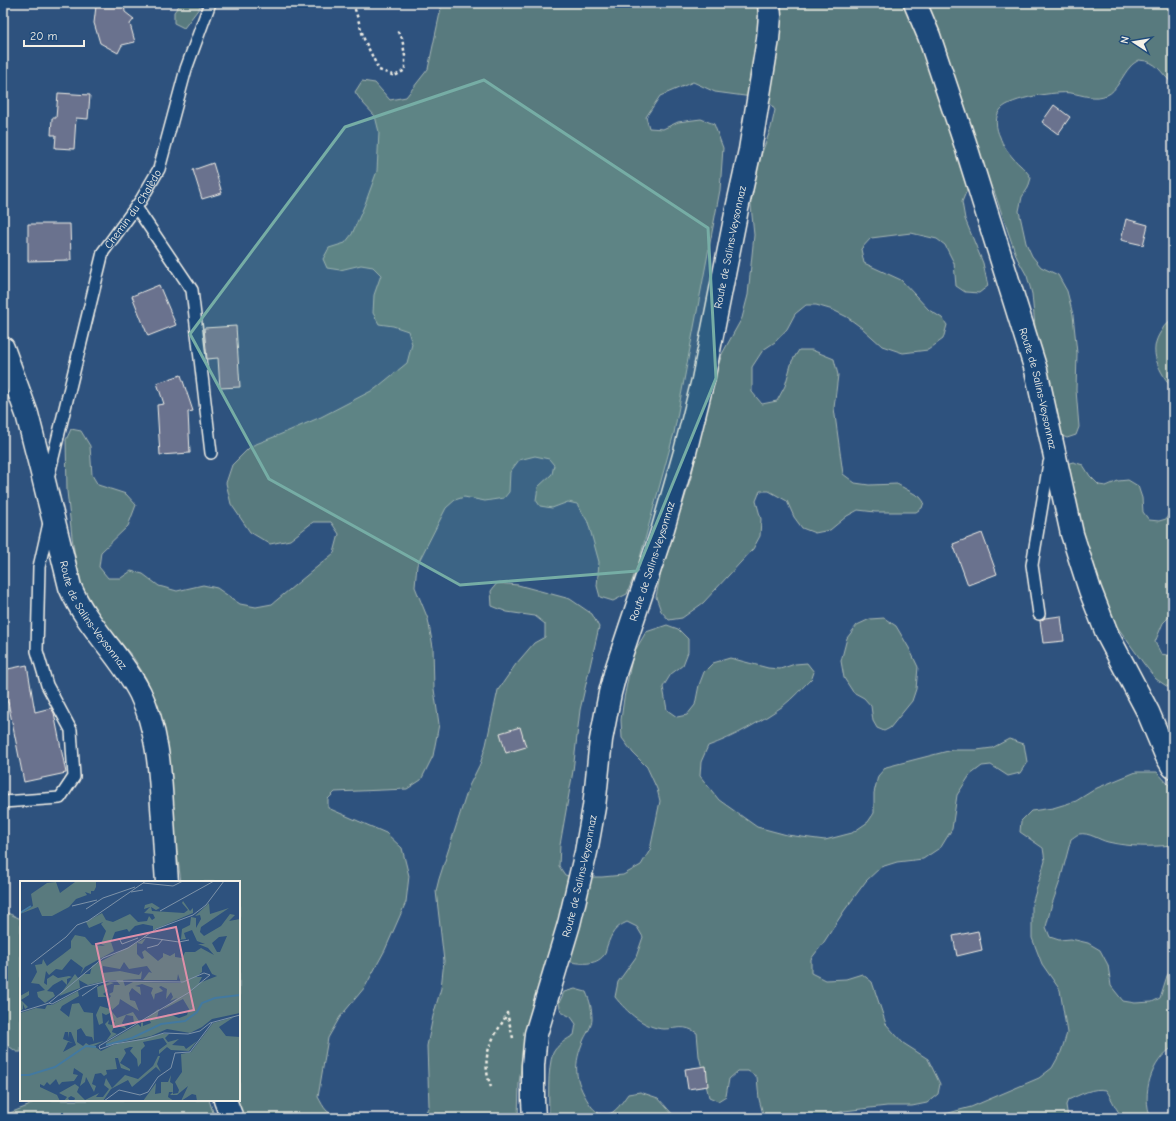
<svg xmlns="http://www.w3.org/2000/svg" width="1176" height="1121" viewBox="0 0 1176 1121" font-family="'Comic Neue',sans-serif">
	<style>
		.green { fill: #597a7e; stroke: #a6b6b3 }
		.building { fill: #6b728e; stroke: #f4f1e8 }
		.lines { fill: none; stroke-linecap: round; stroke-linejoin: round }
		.service-casing { stroke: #f4f1e8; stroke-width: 14 }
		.tertiary-casing { stroke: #f4f1e8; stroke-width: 25 }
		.path { stroke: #f4f1e8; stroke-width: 2.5; stroke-dasharray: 3 3; stroke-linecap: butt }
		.service { stroke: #1f4a7a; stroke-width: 11 }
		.tertiary { stroke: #1f4a7a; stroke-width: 22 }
		.marked { fill: #76ada5; fill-opacity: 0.2; stroke: #76ada5; stroke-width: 3; stroke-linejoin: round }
		.labels { text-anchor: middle; stroke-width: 4; stroke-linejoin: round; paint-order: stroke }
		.street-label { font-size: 11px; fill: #f4f1e8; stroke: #1f4a7a }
		.inset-river { fill: none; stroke: #4379a0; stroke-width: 2 }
		.inset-road { fill: none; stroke: #7d92a8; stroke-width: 1 }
		.view { fill: #de8fa9; fill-opacity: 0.15; stroke: #de8fa9; stroke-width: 2 }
		.inset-edge { fill: none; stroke: #f4f1e8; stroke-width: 2 }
	</style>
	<rect width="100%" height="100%" fill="#2e527e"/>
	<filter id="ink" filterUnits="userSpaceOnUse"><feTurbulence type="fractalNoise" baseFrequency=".025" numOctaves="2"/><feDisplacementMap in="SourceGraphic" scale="8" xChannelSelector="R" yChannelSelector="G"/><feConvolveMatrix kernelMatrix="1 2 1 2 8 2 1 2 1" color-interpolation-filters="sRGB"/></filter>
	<g filter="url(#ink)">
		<g class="green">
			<polygon points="181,3 200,3 200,7 184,28 174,23 174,12"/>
			<path d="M440,3h733v81c-13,-11 -15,-23 -34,-24 -3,2 -7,4 -9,7 -7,7 -14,25 -23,28 -13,5 -24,0 -36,-2 -14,-2 -61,5 -70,16 -7,7 -5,20 -1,28 2,7 8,15 13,21 6,7 13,11 18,20l-3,10 -6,9 -3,14 7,32 6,13 9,11 17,8 9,16 6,24 4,38 -1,37 3,37 -3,8 -9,3 -9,-4 -20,-74 -6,-66 -5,-18 -10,-18 -24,-70 -10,-4 -17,8 -4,10 3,17 18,44 5,23 -9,7 -14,-1 -9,-6 -2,-23 -9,-18 -8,-6 -26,-6 -40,5 -10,11 3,14 37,17 28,30 13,8 5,7 -4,14 -15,11 -25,3 -21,-7 -20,-18 -15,-11 -14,-7 -17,-5h-10l-11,9 -8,15 -12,13 -12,8 -11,17v25l10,12 15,-3 8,-15 7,-25 7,-11h13l22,9 4,16 -4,33 9,66 12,9 14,2 28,-1 23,13 4,5 -2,6 -6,4h-41l-17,-2 -11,6 -17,14 -15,3 -13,-5 -8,-11 -7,-16 -18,-10h-9l-4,10 5,18 -1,17 -7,13 -50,54 -21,15 -13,2 -8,-9 -5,-14 5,-26 9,-41 12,-23 10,-33 11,-55 11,-40 8,-25 20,-36 6,-23 6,-60 -4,-39 10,-38 11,-30 4,-18 -8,-11 -52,-7 -22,-10 -33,14 -14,21 3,11 14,1 15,-7 23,-3 13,5 9,24 -3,42 -46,243 -36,132 -11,29 -14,7 -13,-4 -3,-11 2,-24 -11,-40 -11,-18 -9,-2 -16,6 -12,-2 -4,-6 2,-13 14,-13 2,-9 -5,-6 -14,-3 -16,4 -9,12 -1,20 -5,6 -19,3 -21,-4 -9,3 -9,8 -29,57 -2,22 13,32 5,28 1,42 5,35 -6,32 -12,24 -14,9 -72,3 -7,7v9l58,25 16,15 7,28 -3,26 -21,48 -20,37 -25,30 -12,21 -10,59c3,5 5,10 9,14 7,7 29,5 40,7h-126l-6,-18h4v-218h-58l-22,-159 -6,-26 -7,-19 -13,-21 -30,-35 -19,-26 -7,-27 -5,-32 -5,-46 -1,-51 5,-11 10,2 9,15 2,29 6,10 28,9 10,11 -8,21 -27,26 -2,15 9,11h13l10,-7 12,3 16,12 18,5 26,-6 14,3 23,16 16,3 16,-3 62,-51 5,-19 -8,-12h-18l-23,18 -20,4 -20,-12 -19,-28 -5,-21 6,-18 19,-19 28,-11 42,-18 54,-28 32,-26 5,-19 -4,-13 -15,-5 -14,-2 -6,-11 1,-18 7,-20 -8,-8 -12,-2 -21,5 -13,-2 -4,-9 6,-11 16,-5 7,-9 13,-30 12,-33 2,-39 -4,-16 -13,-14 -7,-10 7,-11 13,2 15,17 16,-3 22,-28 13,-61z"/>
			<path d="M1173,318v72c-13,-19 -27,-38 -11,-60 2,-5 7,-8 11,-12z"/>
			<polygon points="1073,462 1083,465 1090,476 1099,485 1106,486 1118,481 1128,480 1138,486 1142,498 1143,512 1149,520 1159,521 1166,519 1173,506 1173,613 1163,623 1155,642 1161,654 1173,656 1173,686 1168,687 1156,679 1144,664 1116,625 1106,601 1091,571 1066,464"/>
			<path d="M497,583l21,2 52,14 22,15 7,13 -19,83 -7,61 -13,74 -1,21 6,9 8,2h29l21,-2 18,-10 9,-15 10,-49 -3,-12 -10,-22 -14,-14 -11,-15 -1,-18 3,-22 9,-44 13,-22 21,-7 11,4 10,10v13l-5,13 -12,9 -8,13 4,23 10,7 10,-2 8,-10 4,-20 5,-13 9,-9 17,-5 38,10 12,1 15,-5 12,-1 7,9 -2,6c-9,9 -19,20 -29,28 -23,16 -49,31 -75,40l-7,16 -1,14 19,24 38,27 30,8 38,5 27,-7 16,-11 6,-9v-20l4,-17 8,-9 66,-17h25l15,-2 17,-9 15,5 3,18 -7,11 -12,3 -17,-11 -9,1 -12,9 -13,20 -5,34 -11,18 -18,12 -26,3 -16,5 -15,14 -22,30 -20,31 -13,17v14l14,7 21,-1 16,-5 10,8 14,42 17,19 25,16 12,25 -2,10 -11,9 -15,3h-25l-43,5 -26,7h-54l-5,-19 -2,-22 -9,-6h-10l-9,8 -3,17 -8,5 -9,-4 -10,-41 -2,-23c-13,-9 -19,-4 -33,-4 -20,-1 -37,-17 -49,-32l3,-15 18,-25 7,-20 -6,-10 -10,-5c-13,6 -15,11 -20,24 -1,3 -1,7 -3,9 -8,11 -25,9 -36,6l-43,74 -6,49 -1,34h-95l6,-12 -2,-60 6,-30 8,-28 3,-27 -8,-70 3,-12 30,-93 11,-22 6,-19 12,-55 18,-26 18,-21 11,-6v-13l-10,-8 -28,-4 -15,-6 -1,-15z"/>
			<polygon points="884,618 896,626 909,648 918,667 916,689 912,701 890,728 884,731 877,728 873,721 871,706 864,698 853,692 844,678 841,661 847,638 857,625 870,619"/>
			<path d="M1136,772h21l12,13 4,16v44c-21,2 -44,2 -65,-3 -9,-2 -19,-10 -29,-8 -3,1 -6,4 -8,5l-11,42 -9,26 -5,20 4,10 9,3 12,-1 17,4 12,7 8,15 3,21 12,15 12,2 17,-1 8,-4 7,-22 6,-11v82c-22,14 -32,47 -22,71h-27c-9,-8 -11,-18 -18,-28 -13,-3 -26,5 -38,10l-2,5 2,13h-138l41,-11 68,-29 13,-10 9,-16 6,-19 -7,-43 -18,-26 -10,-26v-34l13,-43 -2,-13 -23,-16 1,-11 10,-10 22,-3 23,-7 21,-13z"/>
			<polygon points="3,911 21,919 21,1052 17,1052 7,1045 3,1037"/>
			<path d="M575,989l11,3c4,9 6,17 6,27 0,7 -5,14 -8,20 -11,26 -10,40 5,64 3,5 10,13 17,12 10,-2 16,-13 22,-21l12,-2 18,6 18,20h-127c0,-18 -2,-48 4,-65 4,-8 14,-14 21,-18l2,-11 -5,-7 -10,-5 -2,-9 5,-11z"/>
			<polygon points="36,1100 209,1100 215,1118 3,1118 7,1114 28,1106"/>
		</g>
		<g class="building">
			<polygon points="109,3 124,3 125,12 134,19 130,24 135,42 122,45 118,53 100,43 94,23 96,6"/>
			<polygon points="58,93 90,95 88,119 76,118 74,149 55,148 56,135 51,135 52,118 56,118"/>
			<polygon points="1054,105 1070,117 1058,134 1042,122"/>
			<polygon points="213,163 222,193 202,199 193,170"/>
			<polygon points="1126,219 1148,225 1143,245 1121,240"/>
			<polygon points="28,224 70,224 71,260 28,261"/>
			<polygon points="159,285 176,325 148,336 132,296"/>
			<polygon points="236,326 240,387 220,388 218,358 207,359 204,328"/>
			<polygon points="181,375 193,411 188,412 190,453 160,455 157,405 164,404 157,383"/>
			<polygon points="982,533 997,574 968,585 953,544"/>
			<polygon points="1061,616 1064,641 1043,643 1040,621 1045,618"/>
			<polygon points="27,665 35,712 51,708 54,713 66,773 24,782 8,702 7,702 3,679 3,670"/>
			<polygon points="520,727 526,747 506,753 500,733"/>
			<polygon points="978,931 982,950 957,956 953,936"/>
			<polygon points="706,1066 708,1086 688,1089 685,1069"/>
		</g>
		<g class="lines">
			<g class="service-casing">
				<g id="service">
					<polyline points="136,207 192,290 211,453"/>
					<path id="s1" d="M48,478l55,-226 38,-52 18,-31 27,-100 24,-66"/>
					<polyline points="1039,614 1032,565 1049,463 1052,458"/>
					<polyline points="3,802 60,798 74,777 71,730 47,685 37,651 39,567 49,523"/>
				</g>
			</g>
			<g class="tertiary-casing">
				<g id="tertiary">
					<path id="s2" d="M915,3l14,33 36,107 71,227 36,164 18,56 18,46 40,76 18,43 7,12"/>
					<path id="s3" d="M3,348l24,66 15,59 28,114c17,40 51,68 70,106 17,35 20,75 22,113 2,25 3,51 5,76"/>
					<polyline points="225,1100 232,1118"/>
					<path id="s4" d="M534,1118l-1,-18v-35l3,-31 33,-110 17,-72 8,-45 7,-67 9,-47 6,-23 46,-138 23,-80 18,-72 34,-171 13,-59 18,-111 2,-23 -1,-13"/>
				</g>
			</g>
			<g class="path">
				<polyline points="354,3 354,6 364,39 379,70 395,76 405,70 405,56 402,38 396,29"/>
				<path d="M491,1087c-7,-19 -6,-35 4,-52 4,-8 9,-14 12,-22l6,25"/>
			</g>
			<use href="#service" class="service"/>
			<use href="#tertiary" class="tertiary"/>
		</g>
	</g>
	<path class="marked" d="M484,80l224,148 8,150 -79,193 -177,14 -191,-106 -79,-145 155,-207z"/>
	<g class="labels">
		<g class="street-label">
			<text dy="4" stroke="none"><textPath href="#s1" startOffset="285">Chemin du Chalèdo</textPath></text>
			<text dy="4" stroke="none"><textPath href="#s4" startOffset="896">Route de Salins-Veysonnaz</textPath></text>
			<text dy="4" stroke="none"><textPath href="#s2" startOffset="405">Route de Salins-Veysonnaz</textPath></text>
			<text dy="4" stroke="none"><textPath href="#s4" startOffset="572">Route de Salins-Veysonnaz</textPath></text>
			<text dy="4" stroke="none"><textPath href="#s3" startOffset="284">Route de Salins-Veysonnaz</textPath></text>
			<text dy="4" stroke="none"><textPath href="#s4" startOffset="248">Route de Salins-Veysonnaz</textPath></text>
		</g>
	</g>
	<g transform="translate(20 881)">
		<rect width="220" height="220" fill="#2e527e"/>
		<path d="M76,0v6l-2,4h-3v3l-6,-2 2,3 -11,4 -7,8 -17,9h-10l-4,-9 -18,7 13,-8 -2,-12 16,-11 9,-1 4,11 15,-11zM163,20l7,10 3,-3v5l-40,17v-4l-10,-2 -8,2 -6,6 -2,-3 -12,3 -4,10 3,9 -29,16 -5,8 3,-7 -12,-9 -9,11 -6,-1 -7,6 -3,-4 -2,12 3,2v-6l6,-4 5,3 11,-2 3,1 -5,2v6l-5,-5 -9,5 -6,6 6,1 2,4 -10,7 -7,-6 -1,-5 8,-2 -6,-6 -8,-1 6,-11 -2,-7 7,-1 1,-5 4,7 15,-11 9,-7v-7l4,-6 10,2 7,8 13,1 -4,-2 5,-13 -5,-7 2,-2 -14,6 -3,-6 16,-9 4,7 7,2 17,-8 8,8 9,-1 2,-5 3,4 3,-2 -2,-4 -9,-1 6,-6 -6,2 1,-4 7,-2 8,5 -4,2 -5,-3 1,4 32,2 4,-3 -6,-7zM189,22l1,11 19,-6 -28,19 -1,5 4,4 17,-10 9,-12 5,1 -6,6 11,-2v94l-28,6 -10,8 -12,6 -23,-4 -16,7 -44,9 -1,-2 32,-19 3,3v-4l2,-1v4l8,-3 -2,-4 -4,1 12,-10 2,-1 -2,9 12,-4 10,4 8,-3 2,-6 -6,-10 -21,11 15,-12 -7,3 3,-4 -2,-5 -5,7 1,-10 -6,-3 -2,1 4,4 -8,3 -1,6 -3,-7 2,-5 -11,-4 -7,2 5,1 1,8 -9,-7 -3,5 1,7 5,1 4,10 -19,-12 -1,5 -7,6 -4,-10 3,-4 -2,-2 4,-2 1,-7h6l-4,-5h-6l-22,5 -9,-5 1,8 -21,8 16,-22 3,4 6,-4h6l2,-8 54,-28 -4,6 -5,-1v11l5,5 2,-1 -2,-6 3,-2 13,11 5,-4v-4l7,3 5,-3v4l7,1 3,-6h10l6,-4 13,7 -6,-7 -10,-4h7l-8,-3 -5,-11 -8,3 2,6 -9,1 4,-1 1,-10 8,-4 1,-8 5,1v10l5,-9 -1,-4 -5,1zM207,55l-7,16h-3l-5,-9 7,-6zM104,81l5,7 18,-3 5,7 -3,-1 -6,8h34l1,-6 3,9 -48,-1 -8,4 -2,-6 18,-1 1,-8 -3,4 -19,-4 -18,2 1,-7 17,3zM186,82l6,11 5,2 -18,7 3,-6h-6l6,-5v-5zM90,101l4,1 -8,3 2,4 -5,4 4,3h-9l-1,-10zM9,110v4l-8,5 7,7 -3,2 -2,-5v5l-3,2v-15zM58,110l1,5 -17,10 -2,4 9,7 3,-13 7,-1 5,9 9,1 1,29 -2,-5 -6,-1 -5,-8 -4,2v12l6,4 3,-3 3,2 15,-4 -10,5 7,5 12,-6 49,-11h7l-4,4 3,4 11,-3 -7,6 12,1 2,3 11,-8 -8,10 -18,-1 -4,-3 -8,7v-4l8,-6 -4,-6 -20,4 2,4 -4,4v13l-3,4 -1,-8 -7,-8 3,-4h-3l-6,2 2,4 -6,10 10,6v2l-9,-3 -3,-10h-3l2,11 -11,1 1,4 -3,2 -3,-3 -6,1 -3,10 4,2 -2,6 -8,-15 -1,5 -5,4 3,-12 -9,-6 -1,6 5,1 -4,6 -12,1 -3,3 -3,-6 -6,6 -3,-3 -3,4 -4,-2v3l17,8 3,6h-40v-88l16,-5 9,1 2,-4h5zM45,151h3l1,6v-6h2l5,13 -13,7 5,-10 5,1 -10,-4zM80,125l10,3 7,9 16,-6 6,9 -8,4 3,-2 -1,-7 -7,-1 -4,8 5,6 -13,-4 -2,7 5,2 -11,7 5,-7 -6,-10 4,-4 -1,4 4,1 3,-4 -4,-1 -1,-7 -4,2 -4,-2 1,10 -4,2 -3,-10zM214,136l-15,10 7,9 14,1v64h-43l-1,-6 -4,-1 -11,7 7,-15 -11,9h-7l3,-3h-4l-1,5 6,4h-31l13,-18 -1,11 6,-1v-11h7l3,-7 -1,7 3,2v10l5,-1 1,-3 -4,-8 7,-10 -1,-18 10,-2 22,-29zM138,175h2l-3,8 4,8 -5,-5 -24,20 -4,-7 -17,9 -8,12h-29l1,-3 -4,-2 -3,2 2,3h-6l3,-4 -8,-4 16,-9 4,3 -2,5 8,8 14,-7 -3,4h7l6,-8 -5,-4 2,-7 6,10 13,-13 13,4 15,-13z" fill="#597a7e" fill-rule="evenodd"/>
		<path class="inset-river" d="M0,32l11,-7M86,164l26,-7 29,-14 24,-3 12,-9 5,-9 13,-5 25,-3M0,194h9l26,-8 31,-21 10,1"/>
		<path class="inset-road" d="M204,0l-18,24 -13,10 -37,14 -28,19 -25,10 -54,45 3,1 32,-17 24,-6 75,1 21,-9 6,2 -22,18 -89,53 1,3 14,-5 31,-5 19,-6 24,1 12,-3 10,-8 30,-8M123,2l30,3 10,-5M111,11l12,-2M52,25l25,-6M66,28l17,-11 32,-11M140,30l54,-30M124,56l35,5 10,-2M99,57l3,6 16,-6M127,67l11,-3 5,-6M11,83l35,-27 11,-12 11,-4 58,-40M62,115l16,-11M0,131l29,-9M84,220l15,-11 21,5 8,-3 10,-15 13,-9 4,-15 15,-1 22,-29"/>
		<path class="view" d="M156,46l18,83 -80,17 -18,-83z"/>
		<rect width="220" height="220" class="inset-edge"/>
	</g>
	<rect width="1176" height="1121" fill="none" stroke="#1f4a7a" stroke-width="16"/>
	<rect x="8" y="8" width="1160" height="1105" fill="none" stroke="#f4f1e8" stroke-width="1.5" filter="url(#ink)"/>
	<g transform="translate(1134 42) rotate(282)" stroke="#1f4a7a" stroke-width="3" paint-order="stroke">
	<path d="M0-3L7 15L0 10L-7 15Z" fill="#f4f1e8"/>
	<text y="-6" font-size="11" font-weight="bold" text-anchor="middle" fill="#f4f1e8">N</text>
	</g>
	<path d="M24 40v6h60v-6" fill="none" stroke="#f4f1e8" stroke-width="2"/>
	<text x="30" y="40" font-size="12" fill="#f4f1e8" stroke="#1f4a7a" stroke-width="3" paint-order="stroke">20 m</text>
</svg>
